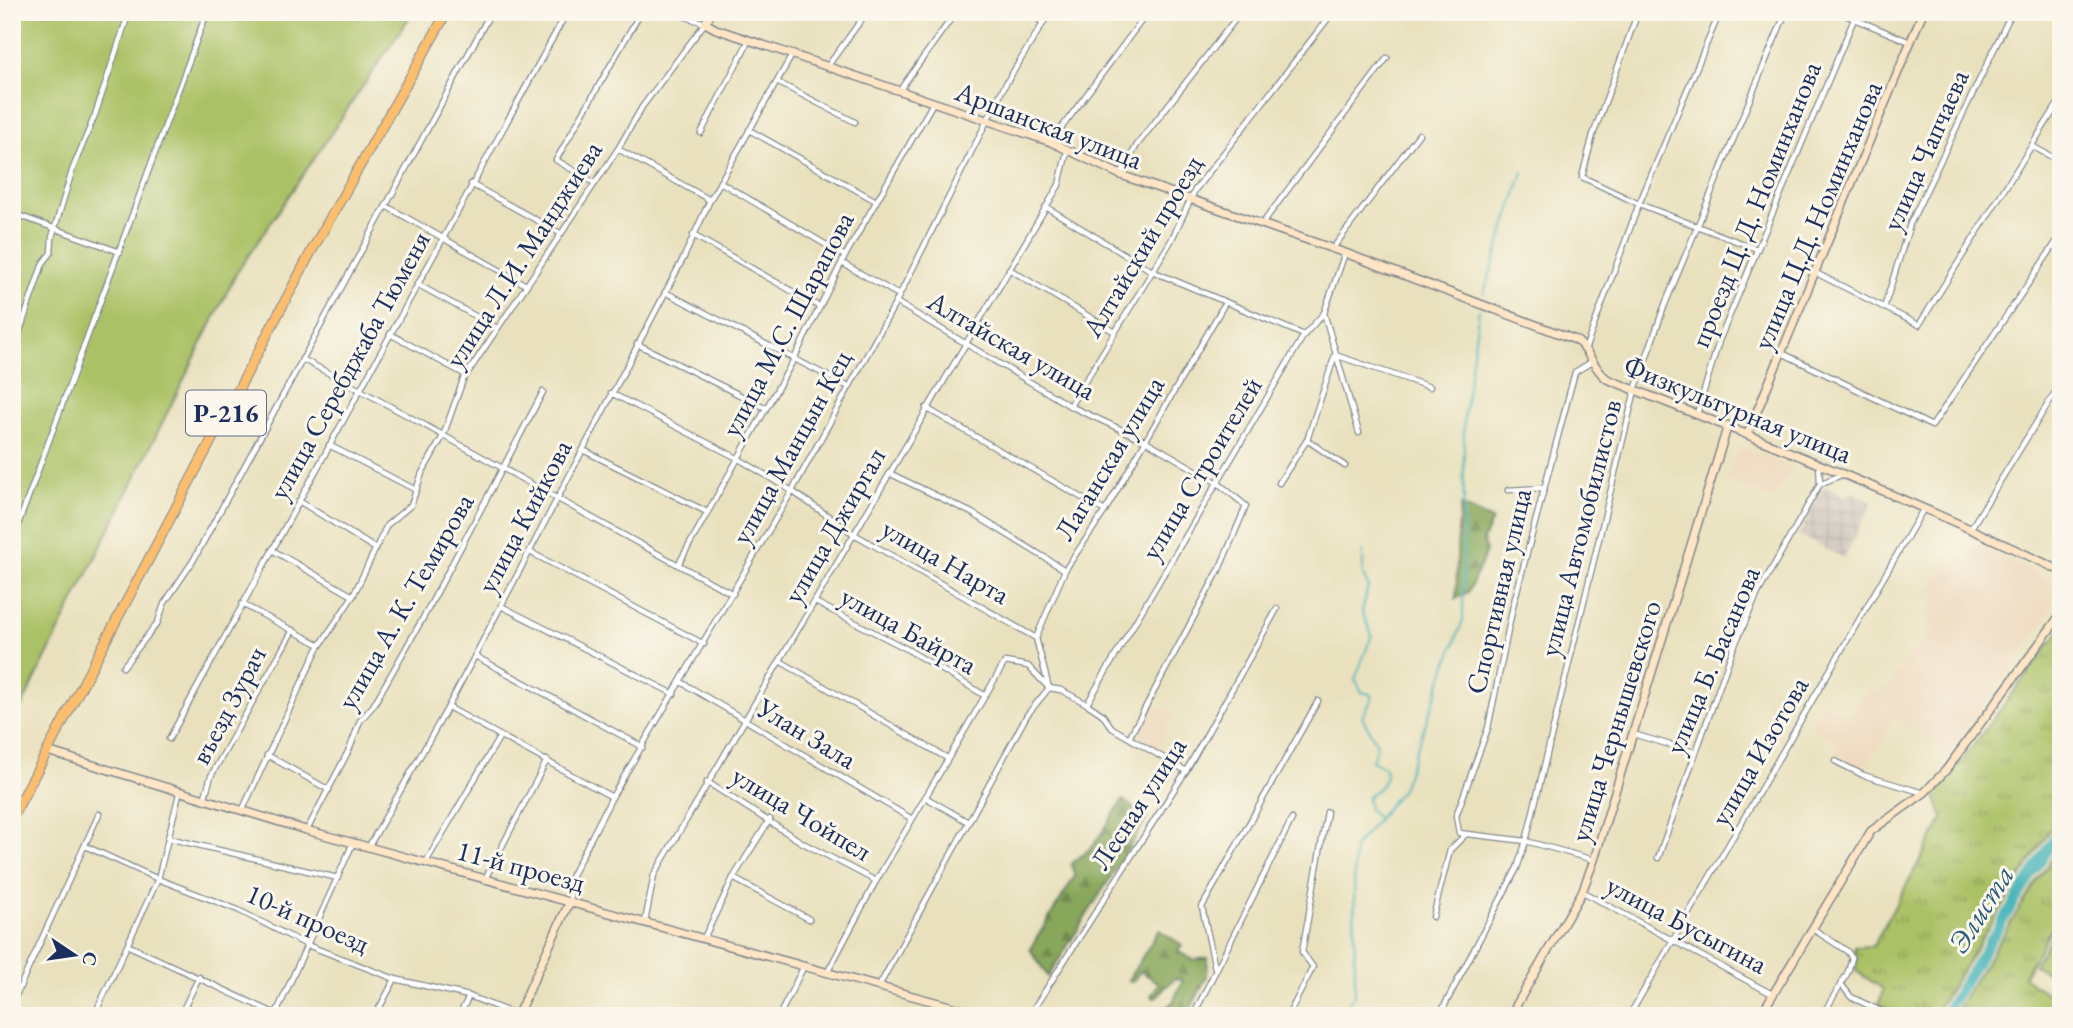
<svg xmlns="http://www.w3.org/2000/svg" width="2073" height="1028" viewBox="0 0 2073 1028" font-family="'EB Garamond',serif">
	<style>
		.built { fill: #edd7bb }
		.industrial { fill: url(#industrial-grid) }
		.grass { fill: #abc165; stroke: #637862; stroke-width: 2 }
		.forest { fill: url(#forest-firs); stroke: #526b5c; stroke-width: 2 }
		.park { fill: url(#park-tufts); stroke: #637862; stroke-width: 2 }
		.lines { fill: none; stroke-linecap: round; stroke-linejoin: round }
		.stream { stroke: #42b2b9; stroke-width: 2 }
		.river { stroke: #42b2b9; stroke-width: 10 }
		.street-casing { stroke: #82888e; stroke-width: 7 }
		.secondary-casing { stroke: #82888e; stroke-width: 10 }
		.highway-casing { stroke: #82888e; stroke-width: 11 }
		.street { stroke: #fff; stroke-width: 4.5 }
		.secondary { stroke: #fde5c5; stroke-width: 7 }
		.highway { stroke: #fbbd6e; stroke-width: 9 }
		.labels { text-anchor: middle; stroke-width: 6; stroke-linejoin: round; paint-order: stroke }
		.shield { fill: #fbf7ec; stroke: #5e6b89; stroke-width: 2 }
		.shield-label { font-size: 26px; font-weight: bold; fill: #1b2f5e }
		.street-label { font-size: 28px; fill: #1b2f5e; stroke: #fbf7ec }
		.water-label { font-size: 30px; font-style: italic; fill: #295d7e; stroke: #fbf7ec }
	</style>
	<defs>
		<pattern id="industrial-grid" width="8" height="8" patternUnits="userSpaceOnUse" patternTransform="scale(1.75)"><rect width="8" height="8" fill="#ccc2b9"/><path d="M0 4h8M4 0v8" fill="none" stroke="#afa7a1"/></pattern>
		<pattern id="forest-firs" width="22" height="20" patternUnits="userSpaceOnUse" patternTransform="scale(1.75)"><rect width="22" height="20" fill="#88a75a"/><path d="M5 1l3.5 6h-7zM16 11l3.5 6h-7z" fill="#6e884e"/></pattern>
		<pattern id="park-tufts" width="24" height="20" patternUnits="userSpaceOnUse" patternTransform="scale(1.75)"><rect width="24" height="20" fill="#abc165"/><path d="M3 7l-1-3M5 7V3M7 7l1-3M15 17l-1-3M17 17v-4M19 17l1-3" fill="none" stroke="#8a9d56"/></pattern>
	</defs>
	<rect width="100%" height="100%" fill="#fbf7ec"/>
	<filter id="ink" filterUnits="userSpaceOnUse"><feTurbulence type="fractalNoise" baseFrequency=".0143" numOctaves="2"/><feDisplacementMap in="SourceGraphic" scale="14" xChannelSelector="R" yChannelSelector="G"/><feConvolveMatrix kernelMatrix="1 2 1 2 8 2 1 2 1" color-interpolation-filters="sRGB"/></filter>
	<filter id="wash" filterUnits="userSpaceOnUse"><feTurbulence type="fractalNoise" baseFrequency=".00686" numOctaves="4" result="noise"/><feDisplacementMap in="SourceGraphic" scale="28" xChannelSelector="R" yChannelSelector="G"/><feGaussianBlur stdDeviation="1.57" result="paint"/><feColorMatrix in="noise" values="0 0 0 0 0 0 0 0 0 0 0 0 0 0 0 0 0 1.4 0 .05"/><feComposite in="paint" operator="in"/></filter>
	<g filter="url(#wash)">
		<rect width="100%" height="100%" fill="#e9e1bd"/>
		<g class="built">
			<polygon points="1740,447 1793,468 1774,500 1726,480"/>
			<polygon points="1979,546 2050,579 2053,610 1948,754 1895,717 1880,744 1861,769 1834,753 1839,744 1811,727 1825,704 1849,717 1867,689 1880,695 1931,630 1927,614 1936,595 1929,589 1939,576"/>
			<polygon points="1154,704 1174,714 1156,750 1136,738"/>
		</g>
		<polygon class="industrial" points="1823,486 1848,497 1851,492 1872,502 1844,558 1799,535"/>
		<g class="grass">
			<polygon points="12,12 413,12 236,274 12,726"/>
			<polygon points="2061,921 2061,981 2034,965"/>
		</g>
		<g class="forest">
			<path d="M1461,506l31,14 -9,20 3,12 -7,17 -11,23 -12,7c2,-31 -1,-62 5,-93z"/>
			<polygon points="1123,800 1147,819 1048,977 1030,949 1075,876 1071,864 1093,846"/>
			<polygon points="1159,930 1182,945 1178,952 1194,960 1208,958 1207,976 1187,1016 1165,1016 1160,1012 1173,1002 1183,980 1175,978 1155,998 1151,996 1159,983 1140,971 1133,982 1128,980"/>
		</g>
		<g class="park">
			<polygon points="2061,629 2061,813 1933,1016 1905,1016 1879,1005 1883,989 1856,971 1855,947 1873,946 1943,818 1935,796"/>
			<polygon points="2061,843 2061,912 2023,977 2061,1003 2061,1016 1952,1016"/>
		</g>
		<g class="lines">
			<g class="stream">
				<polyline points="1484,293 1523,172"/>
				<path d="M1363,552v23l5,11 -6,26 10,23 -17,44 7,13 8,2 2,5 -10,18 15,27 -5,17 13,7c4,16 -9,20 -18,30l2,11 7,8"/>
				<polyline points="1341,1016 1355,993 1354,848 1402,789 1463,620 1464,416 1479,310"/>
			</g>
			<polyline class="river" points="1943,1016 2061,828"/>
		</g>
	</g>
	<g filter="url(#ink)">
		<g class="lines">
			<g class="street-casing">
				<g id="street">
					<polyline points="1030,12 1043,23"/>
					<polyline points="1638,12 1593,135 1582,177 1639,204 1757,249"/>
					<polyline points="1838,12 1910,42"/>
					<polyline points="827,67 867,12"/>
					<polyline points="777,82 855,122"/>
					<polyline points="899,91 956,12"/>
					<polyline points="749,130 876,201"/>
					<polyline points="701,133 749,40"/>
					<polyline points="1051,142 1148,12"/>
					<polyline points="2032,146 2061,162"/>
					<polyline points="1121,174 1137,145 1241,12"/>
					<polyline points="593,182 556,160 641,12"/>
					<polyline points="720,182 845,256"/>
					<polyline points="471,184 560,233"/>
					<polyline points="710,200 792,55"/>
					<polyline points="386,206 526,285"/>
					<polyline points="1046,207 1152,271 1304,335"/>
					<polyline points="12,213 120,252"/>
					<polyline points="1262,224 1387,58"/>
					<polyline points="693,235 820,307"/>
					<polyline points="1333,248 1419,134"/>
					<polyline points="842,263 899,295"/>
					<polyline points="1009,269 1115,332"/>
					<polyline points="1816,273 1919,325 2061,99"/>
					<polyline points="417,284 497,328"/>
					<polyline points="665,292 849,387"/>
					<polyline points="896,302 1070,406 1146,441 1218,483 1246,506 1219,570 1130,736"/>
					<polyline points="1884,308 1910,224 2012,12"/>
					<polyline points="1324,313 1359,433"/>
					<polyline points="390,334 466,375"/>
					<polyline points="637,344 766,408"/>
					<polyline points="1586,347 1639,204 1720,12"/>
					<polyline points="1782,353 1932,426 2061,235"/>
					<polyline points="12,354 43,263 51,253 52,237 73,168 95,115 129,12"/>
					<path d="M302,359c145,76 286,159 431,235"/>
					<polyline points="1590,363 1575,372 1513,606 1488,728 1456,816 1459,833 1526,841 1594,860"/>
					<polyline points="611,393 739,459 792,491 854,534 1036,638 1049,688"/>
					<polyline points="1070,406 1171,241 1195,190 1333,12"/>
					<polyline points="926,408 1105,511"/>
					<polyline points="1697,414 1719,341 1857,12"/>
					<polyline points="1307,440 1345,466"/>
					<polyline points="329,445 416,490"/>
					<polyline points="583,450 707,512"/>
					<polyline points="1819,464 1820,483"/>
					<polyline points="889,473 972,513 1065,570"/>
					<polyline points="1279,483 1307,440 1335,355 1430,387"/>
					<polyline points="1820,484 1841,475"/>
					<polyline points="1508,490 1544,488"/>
					<polyline points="299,501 376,549"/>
					<polyline points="1971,528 2061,383"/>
					<polyline points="12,541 207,12"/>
					<polyline points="272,550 353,596"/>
					<polyline points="530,552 704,644"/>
					<polyline points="678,565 794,359 845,256 933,103"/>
					<polyline points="815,602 905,648 984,695"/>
					<polyline points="242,604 320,645"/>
					<polyline points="501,606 674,694"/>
					<polyline points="1036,638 1065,570 1105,511 1225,303"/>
					<polyline points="475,656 643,747"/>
					<polyline points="780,661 947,758"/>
					<polyline points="123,667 158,622 164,604 193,561 491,12"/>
					<polyline points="681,682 912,819"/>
					<polyline points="1087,704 1304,335 1324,313 1345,253"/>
					<polyline points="448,707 612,797"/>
					<polyline points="1633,734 1694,752"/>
					<polyline points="169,739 567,12"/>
					<polyline points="267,755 329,790"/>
					<polyline points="1835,761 1863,775 1924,793"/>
					<polyline points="707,782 803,843 876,881"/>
					<polyline points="12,795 21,799"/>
					<polyline points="925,797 968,822"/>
					<polyline points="204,800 211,776 293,630"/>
					<polyline points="242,811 317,650 353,596 387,525 411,505 422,473 443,436 463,380 618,149 642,107 705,23 670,12"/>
					<polyline points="307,830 350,748 360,721 373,706 427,611 543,392"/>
					<polyline points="168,838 338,878"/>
					<polyline points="85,846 158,879 238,910 307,945 395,979 469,996 517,1015"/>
					<polyline points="369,846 448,707 684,257 710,200 618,149"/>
					<polyline points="1658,858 1733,649 1758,593 1820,484"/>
					<polyline points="426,862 500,736"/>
					<polyline points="733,878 809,919"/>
					<polyline points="485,879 547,760"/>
					<polyline points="1583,892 1772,994"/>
					<polyline points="570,901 571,877 612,797 792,491 896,302 1005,85 1050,12"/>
					<polyline points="1433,917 1450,850 1465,835"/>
					<polyline points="645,922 654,875 1059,185 1067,151"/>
					<polyline points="1813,929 1847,951 1852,958 1848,972 1822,1016"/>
					<polyline points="704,938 733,878 770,819"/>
					<polyline points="127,945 276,1014"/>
					<polyline points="1215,968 1202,907 1318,701"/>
					<polyline points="827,973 876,881 1005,662 1028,666 1049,688 1061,690 1087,704 1102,714 1112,728 1186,771"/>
					<polyline points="1841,984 1851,997 1891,1016"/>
					<polyline points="878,988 1027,715 1049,688"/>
					<polyline points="12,1004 99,814"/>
					<polyline points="94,1016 158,879 179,794"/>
					<polyline points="180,1016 199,977"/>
					<polyline points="275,1016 353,843"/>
					<polyline points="375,1016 395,979"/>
					<polyline points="459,1016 469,996"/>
					<polyline points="779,1016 803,968"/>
					<polyline points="1029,1016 1186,771 1277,609"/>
					<polyline points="1193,1016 1292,819"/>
					<polyline points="1288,1016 1313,967 1302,952 1327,812"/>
					<polyline points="1439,1016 1517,868 1526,841 1635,390 1664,307 1786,12"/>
					<polyline points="1629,1016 1924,508"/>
				</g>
			</g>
			<g class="secondary-casing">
				<g id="secondary">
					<path d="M712,12l-7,11 11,6 335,113 70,33 224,78 231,87c14,11 16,27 31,39 153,60 305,121 454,192"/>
					<polyline points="1748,433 1923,12"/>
					<polyline points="47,751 306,830 986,1016"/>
					<polyline points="517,1016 570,901"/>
					<polyline points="1510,1016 1582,892 1594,860 1728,425"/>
					<polyline points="1760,1016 1871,831 1924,793 1946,770 2061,614"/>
				</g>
			</g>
			<g class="highway-casing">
				<polyline id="highway" points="12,818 311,252 447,12"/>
			</g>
			<use href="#street" class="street"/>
			<use href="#secondary" class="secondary"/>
			<use href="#highway" class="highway"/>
		</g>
	</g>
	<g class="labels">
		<rect class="shield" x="186" y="390.5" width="80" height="45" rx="5"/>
		<g class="shield-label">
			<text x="226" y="422">Р-216</text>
		</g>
		<g class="street-label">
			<text transform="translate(1049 125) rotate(21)" y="10">Аршанская улица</text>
			<text transform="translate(1925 150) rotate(-66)" y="10">улица Чапчаева</text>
			<text transform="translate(1755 204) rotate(-68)" y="10">проезд Ц. Д. Номинханова</text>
			<text transform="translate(1817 215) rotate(-67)" y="10">улица Ц.Д. Номинханова</text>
			<text transform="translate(1142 246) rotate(-59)" y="10">Алтайский проезд</text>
			<text transform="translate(523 254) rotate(-57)" y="10">улица Л.И. Манджиева</text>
			<text transform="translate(787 324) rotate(-62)" y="10">улица М.С. Шарапова</text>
			<text transform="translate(1012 345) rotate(30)" y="10">Алтайская улица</text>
			<text transform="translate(349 365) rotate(-61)" y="10">улица Серебджаба Тюменя</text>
			<text transform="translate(1738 409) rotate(22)" y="10">Физкультурная улица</text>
			<text transform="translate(791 447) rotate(-61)" y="10">улица Манцын Кец</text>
			<text transform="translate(1109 458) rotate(-59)" y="10">Лаганская улица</text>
			<text transform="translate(1201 468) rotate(-59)" y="10">улица Строителей</text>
			<text transform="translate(524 516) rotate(-62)" y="10">улица Кийкова</text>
			<text transform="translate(834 525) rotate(-60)" y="10">улица Джиргал</text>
			<text transform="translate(1580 528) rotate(-76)" y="10">улица Автомобилистов</text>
			<text transform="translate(946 561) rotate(30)" y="10">улица Нарта</text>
			<text transform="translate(1498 591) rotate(-77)" y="10">Спортивная улица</text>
			<text transform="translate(405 601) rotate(-60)" y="10">улица А. К. Темирова</text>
			<text transform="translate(909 630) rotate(29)" y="10">улица Байрта</text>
			<text transform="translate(1712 660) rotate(-67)" y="10">улица Б. Басанова</text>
			<text transform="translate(228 705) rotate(-62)" y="10">въезд Зурач</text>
			<text transform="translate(1615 721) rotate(-73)" y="10">улица Чернышевского</text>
			<text transform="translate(807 733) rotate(31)" y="10">Улан Зала</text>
			<text transform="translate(1759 751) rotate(-60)" y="10">улица Изотова</text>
			<text transform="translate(1138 803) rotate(-57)" y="10">Лесная улица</text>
			<text transform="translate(802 813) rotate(31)" y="10">улица Чойпел</text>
			<text transform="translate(521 866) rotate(15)" y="10">11-й проезд</text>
			<text transform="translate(308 918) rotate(24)" y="10">10-й проезд</text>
			<text transform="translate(1687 924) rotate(28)" y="10">улица Бусыгина</text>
		</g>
		<g class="water-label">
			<text transform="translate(1981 909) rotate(-58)" y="10">Элиста</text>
		</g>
	</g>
	<rect width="2073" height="1028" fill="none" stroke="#fbf7ec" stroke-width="42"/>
	<g transform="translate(74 955) rotate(103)" stroke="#fbf7ec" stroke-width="5" paint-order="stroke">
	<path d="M0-5L12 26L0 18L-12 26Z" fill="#1b2f5e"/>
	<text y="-10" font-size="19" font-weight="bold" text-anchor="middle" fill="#1b2f5e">С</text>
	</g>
</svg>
